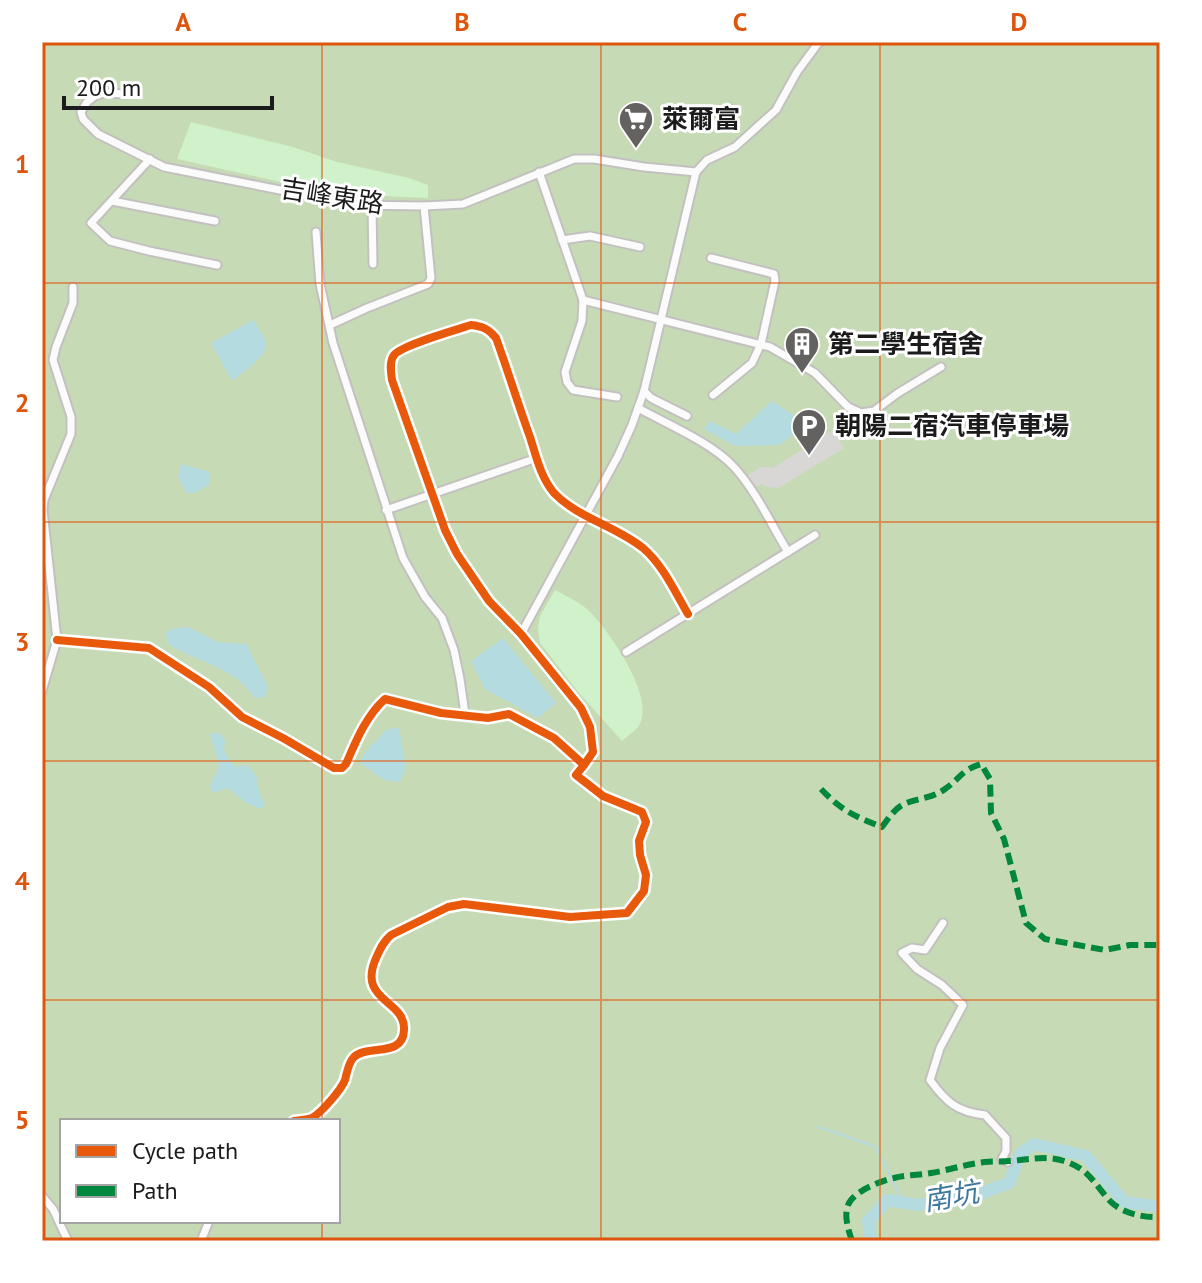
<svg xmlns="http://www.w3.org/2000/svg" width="1202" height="1283" viewBox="0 0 1202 1283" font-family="'PT Sans','Noto Sans TC',sans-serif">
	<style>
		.forest { fill: #c7dab6; fill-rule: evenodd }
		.park { fill: #d0f2cb }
		.parking { fill: #d8d7d5 }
		.water { fill: #b4dbe0 }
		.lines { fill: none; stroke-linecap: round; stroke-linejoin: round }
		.stream { stroke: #b4dbe0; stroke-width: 2 }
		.river { stroke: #b4dbe0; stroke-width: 12 }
		.minor-casing { stroke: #c2c1bf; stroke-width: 11 }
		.minor { stroke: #fcfbfb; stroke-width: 7 }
		.quiet { stroke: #00873e; stroke-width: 6; stroke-dasharray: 12 6; stroke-linecap: butt }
		.cycleway-casing { stroke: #fff; stroke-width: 13 }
		.cycleway { stroke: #e8590c; stroke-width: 8 }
		.grid { fill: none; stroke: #de560d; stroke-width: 2; stroke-opacity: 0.55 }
		.labels { text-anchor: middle; stroke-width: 6; stroke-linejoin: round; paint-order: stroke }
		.poi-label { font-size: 26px; font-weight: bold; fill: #1b1b1b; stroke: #fff; text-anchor: start }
		.street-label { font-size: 26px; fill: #1b1b1b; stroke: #fff }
		.water-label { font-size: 28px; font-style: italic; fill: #3f789d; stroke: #fff }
		.neatline { fill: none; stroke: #de560d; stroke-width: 3 }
		.grid-label { font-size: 26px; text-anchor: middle; font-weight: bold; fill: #de560d }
	</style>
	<rect width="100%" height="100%" fill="#eae7e3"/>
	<path class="forest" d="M42,42h1118v1199h-1118zM62,1121h276v100h-276z"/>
	<g class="park">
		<polygon points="191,122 293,147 337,162 409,178 428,185 428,198 362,195 313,189 177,159"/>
		<path d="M555,590c13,7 27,13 37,24 19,20 62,82 48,110 -3,6 -13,12 -18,17l-43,-48 -39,-50 -2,-14 2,-13z"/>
	</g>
	<polygon class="parking" points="833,430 844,448 778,488 768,487 761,484 754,488 747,476 761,467 773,468"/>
	<g class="water">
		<path d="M253,320c4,6 11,15 13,23 2,13 -25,30 -34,38l-21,-38z"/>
		<polygon points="772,401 807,424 779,445 735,446 704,429 710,421 736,434"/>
		<polygon points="181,464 210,472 210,484 195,493 186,493 178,477"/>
		<path d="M188,627l29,15 29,2 22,43 -3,10 -10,1c-20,-30 -56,-36 -86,-53l-4,-12 6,-4z"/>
		<polygon points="503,638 556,703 538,718 485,689 471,661"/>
		<polygon points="399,728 406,767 400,782 384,780 360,763 366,751 387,729"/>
		<path d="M220,733l5,8 -1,10 11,16 12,-2 10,12c-2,11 6,18 7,30l-7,1 -12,-6 -17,-14 -15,5 -3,-7 9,-20 -9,-32z"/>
	</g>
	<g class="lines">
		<polyline class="stream" points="819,1127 876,1147 904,1203"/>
		<polyline class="river" points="871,1241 868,1221 888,1200 917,1205 968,1198 1009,1183 1020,1154 1034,1144 1086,1156 1124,1202 1154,1206 1160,1205"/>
		<g class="minor-casing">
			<g id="minor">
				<polyline points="128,94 103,93 95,96 87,102 81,112 83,119 98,134 164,167 356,205 424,206 463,204 574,159 594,159 644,167 696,172"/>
				<polyline points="150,159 91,223 110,241 149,251 217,265"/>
				<polyline points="539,172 583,300 582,321 565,372 567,382 573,390 617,397"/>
				<polyline points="112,201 215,221"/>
				<polyline points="372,205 373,264"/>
				<polyline points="316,232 320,284 333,343 403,558 425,597 442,618 454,650 460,679 465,714"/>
				<polyline points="562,240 590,236 640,247"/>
				<polyline points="711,258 774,274 775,281 761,344 752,363 713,395"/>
				<polyline points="583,300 770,347 815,373 848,407 861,413 874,411 898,393 941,367"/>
				<polyline points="330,325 367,308 428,284 431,278 424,206"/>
				<polyline points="644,391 651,398 687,416"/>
				<path d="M638,408c29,16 74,35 96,59 22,24 37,57 54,85"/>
				<polyline points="386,510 537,458"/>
				<polyline points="521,634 618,456 632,425 644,391 696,172 707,160 735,147 776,110 797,72 819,42"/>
				<path d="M57,640l92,8 60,39 33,30 41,21 51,30h8l4,-4c10,-23 20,-48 39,-65l56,14 47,5 21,-4 45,24 30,27 9,-13 -3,-25 -9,-19 -60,-74 -32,-33 -32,-47 -12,-24 -53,-150c-1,-7 -3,-18 2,-25 8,-10 62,-25 77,-30 11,1 18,4 25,13 12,33 22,66 34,99 6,19 11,41 24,56 24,25 62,33 89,55 20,17 32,44 45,66"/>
				<polyline points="626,652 815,535"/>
				<polyline points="42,691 57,640 43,510 44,500 71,434 71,417 53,360 56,347 73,303 73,287"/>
				<path d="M943,923l-18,27 -13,-2 -10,5 15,16 25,16 21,20 -23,43 -10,32c16,22 27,32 55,35l21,23v13l-4,8 6,3"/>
				<path d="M294,1121c6,-1 13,-1 18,-3 10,-6 29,-28 33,-38 2,-7 3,-17 9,-23 14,-13 49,1 50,-27 2,-31 -49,-28 -27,-74 4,-9 7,-15 14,-21l57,-28 16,-3 106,13 57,-4 17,-22 2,-16 -6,-20 -1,-14 7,-19 -4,-10 -39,-16 -27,-21 8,-10"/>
				<polyline points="42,1196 53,1209 68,1241"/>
				<polyline points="201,1241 209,1221"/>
			</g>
		</g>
		<use href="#minor" class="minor"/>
		<g class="quiet">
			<path d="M821,789c21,22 33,27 61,38 7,-9 12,-18 22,-23 14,-6 29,-6 41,-15 15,-10 16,-19 36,-25l9,15 1,34 13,26 22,84 19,16 60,11 25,-5h30"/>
			<path d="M852,1241c-4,-12 -10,-30 -1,-41 9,-11 30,-19 43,-22 12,-3 25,-3 37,-5 18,-3 36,-9 54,-11 8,-1 16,0 24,-1 19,-1 36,-6 55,0 25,8 29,21 45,39 12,13 34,18 51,17"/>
		</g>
		<g class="cycleway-casing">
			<g id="cycleway">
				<path d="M57,640l92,8 60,39 33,30 41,21 51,30h8l4,-4c10,-23 20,-48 39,-65l56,14 47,5 21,-4 45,24 30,27 9,-13 -3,-25 -9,-19 -60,-74 -32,-33 -32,-47 -12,-24 -53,-150c-1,-7 -3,-18 2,-25 8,-10 62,-25 77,-30 11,1 18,4 25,13 12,33 22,66 34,99 6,19 11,41 24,56 24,25 62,33 89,55 20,17 32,44 45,66"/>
				<path d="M294,1121c6,-1 13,-1 18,-3 10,-6 29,-28 33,-38 2,-7 3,-17 9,-23 14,-13 49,1 50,-27 2,-31 -49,-28 -27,-74 4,-9 7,-15 14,-21l57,-28 16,-3 106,13 57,-4 17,-22 2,-16 -6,-20 -1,-14 7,-19 -4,-10 -39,-16 -27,-21 8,-10"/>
			</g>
		</g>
		<use href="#cycleway" class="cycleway"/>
	</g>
	<path class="grid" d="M322,42v1079M601,42v1199M880,42v1199M42,283h1118M42,522h1118M42,761h1118M42,1000h1118M322,1221v20"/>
	<defs>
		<g id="supermarket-pin" transform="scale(1.8)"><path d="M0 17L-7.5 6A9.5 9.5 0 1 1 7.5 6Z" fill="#636261" stroke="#fff"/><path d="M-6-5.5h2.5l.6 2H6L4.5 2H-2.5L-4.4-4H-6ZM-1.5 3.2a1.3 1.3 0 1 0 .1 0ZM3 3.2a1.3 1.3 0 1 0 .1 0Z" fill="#fff"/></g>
		<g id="building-pin" transform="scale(1.8)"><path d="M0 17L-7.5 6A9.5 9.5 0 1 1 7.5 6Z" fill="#636261" stroke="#fff"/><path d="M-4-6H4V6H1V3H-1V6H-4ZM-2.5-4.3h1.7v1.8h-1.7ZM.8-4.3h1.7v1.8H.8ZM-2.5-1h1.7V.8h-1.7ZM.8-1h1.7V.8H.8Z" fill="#fff"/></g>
		<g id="parking-pin" transform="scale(1.8)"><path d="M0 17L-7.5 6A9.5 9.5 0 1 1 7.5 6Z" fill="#636261" stroke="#fff"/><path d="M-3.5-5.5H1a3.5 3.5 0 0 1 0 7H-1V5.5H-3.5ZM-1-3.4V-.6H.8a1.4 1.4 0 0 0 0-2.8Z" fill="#fff"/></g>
	</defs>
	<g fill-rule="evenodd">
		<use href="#supermarket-pin" x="636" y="119"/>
		<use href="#building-pin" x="802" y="344"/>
		<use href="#parking-pin" x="809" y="426"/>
	</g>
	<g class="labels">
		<g class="poi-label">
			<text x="662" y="128">萊爾富</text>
			<text x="828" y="353">第二學生宿舍</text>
			<text x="835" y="435">朝陽二宿汽車停車場</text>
		</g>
		<g class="street-label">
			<text transform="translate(332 196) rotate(9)" y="9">吉峰東路</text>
		</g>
		<g class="water-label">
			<text transform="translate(951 1196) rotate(-10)" y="10">南坑</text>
		</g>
	</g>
	<rect width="1202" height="1283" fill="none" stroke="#ffffff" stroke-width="88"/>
	<rect x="60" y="1119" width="280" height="104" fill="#ffffff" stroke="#a4a4a4" stroke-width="2"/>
	<rect x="76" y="1145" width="40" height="12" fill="#e8590c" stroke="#a4a4a4" stroke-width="2"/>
	<text x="132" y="1159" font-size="24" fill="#1b1b1b">Cycle path</text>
	<rect x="76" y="1185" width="40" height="12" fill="#00873e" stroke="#a4a4a4" stroke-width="2"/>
	<text x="132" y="1199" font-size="24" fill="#1b1b1b">Path</text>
	<path d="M64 96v12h208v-12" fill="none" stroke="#1b1b1b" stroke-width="4"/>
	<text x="76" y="96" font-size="24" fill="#1b1b1b" stroke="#ffffff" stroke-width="6" paint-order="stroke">200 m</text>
	<rect x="44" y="44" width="1114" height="1195" class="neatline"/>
	<g class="grid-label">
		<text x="183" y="31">A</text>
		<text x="462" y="31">B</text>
		<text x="740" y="31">C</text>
		<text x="1019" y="31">D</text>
		<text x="22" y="173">1</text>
		<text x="22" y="412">2</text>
		<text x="22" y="651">3</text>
		<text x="22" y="890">4</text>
		<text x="22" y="1129">5</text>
	</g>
</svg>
